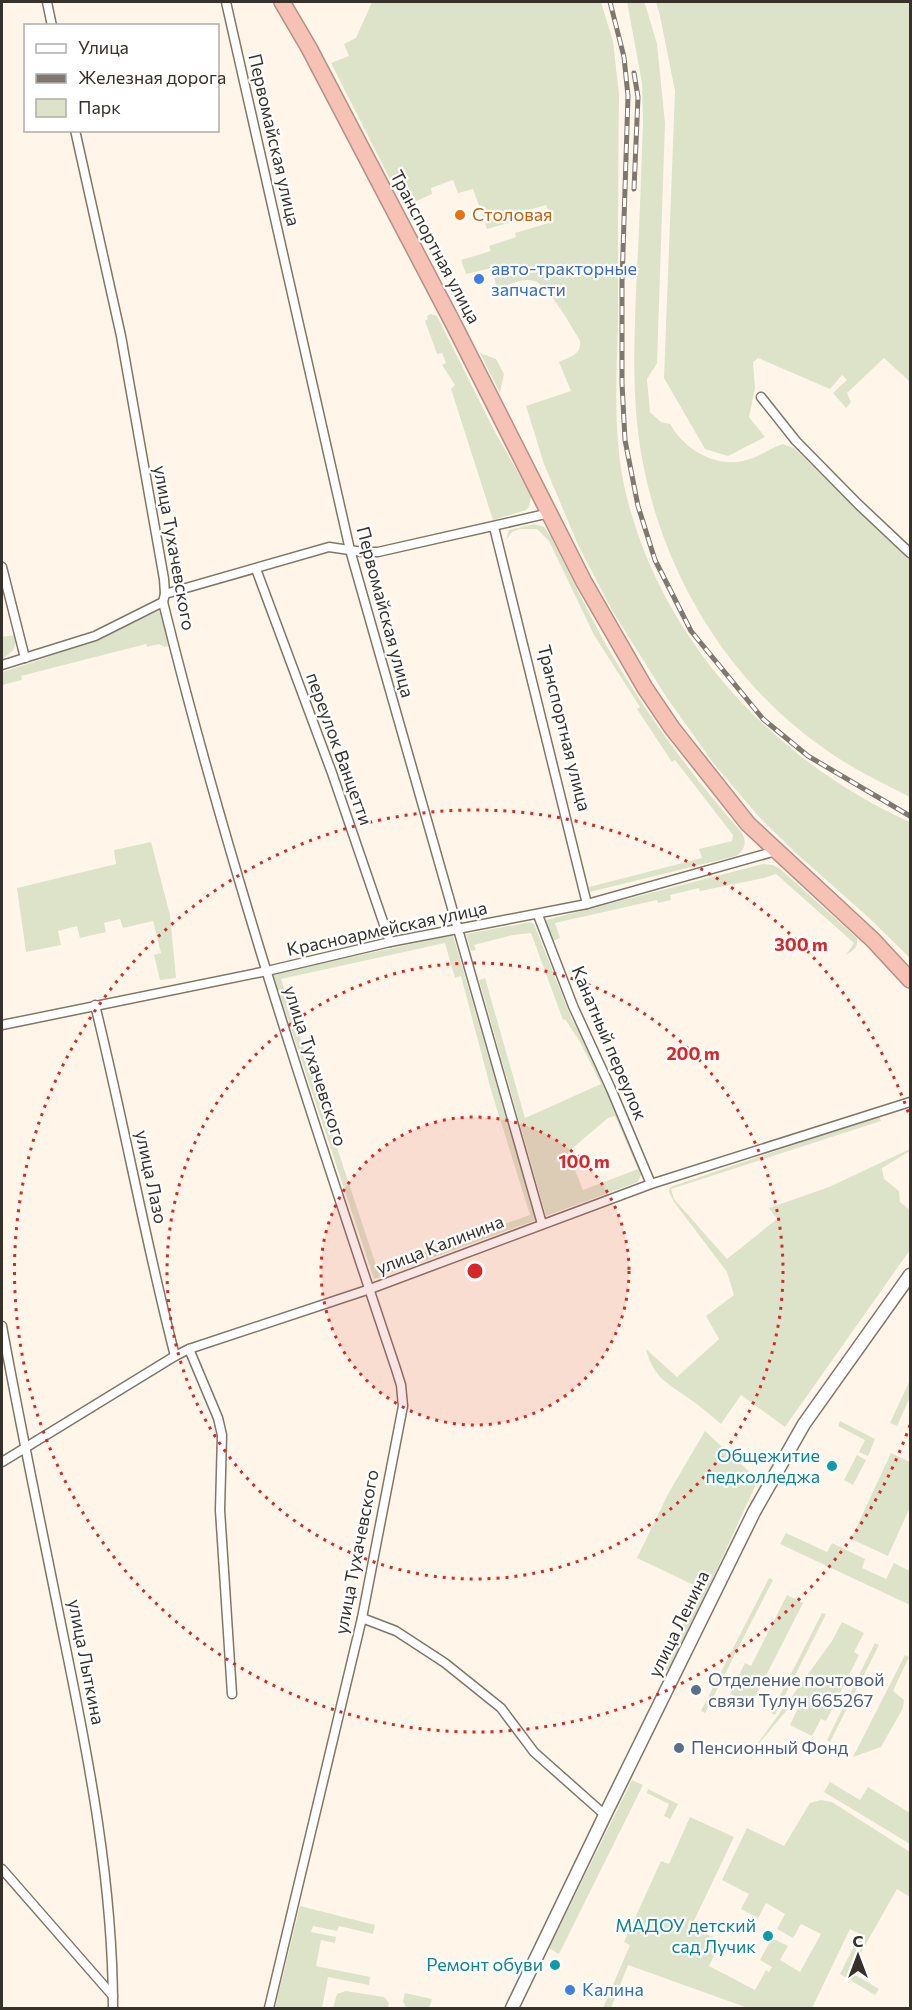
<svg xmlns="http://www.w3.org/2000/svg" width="912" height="2010" viewBox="0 0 912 2010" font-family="Commissioner,sans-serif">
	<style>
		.green { fill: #dde3c9; fill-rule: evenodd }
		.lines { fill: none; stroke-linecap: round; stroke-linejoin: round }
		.street-casing { stroke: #807668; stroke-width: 11 }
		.secondary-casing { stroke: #807668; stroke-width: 15 }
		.highway-casing { stroke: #b39085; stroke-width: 18 }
		.street { stroke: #fff; stroke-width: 8 }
		.secondary { stroke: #fff; stroke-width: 12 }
		.highway { stroke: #f6c2b6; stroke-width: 15 }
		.rail-casing { stroke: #7e786f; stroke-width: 5 }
		.rail { stroke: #fff; stroke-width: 3; stroke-dasharray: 9; stroke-linecap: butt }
		.ring { fill: none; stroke: #d62828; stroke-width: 3; stroke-dasharray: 3 6 }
		.food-dot { fill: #e8710a; stroke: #fff; stroke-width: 2 }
		.shop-dot { fill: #3f7fe0; stroke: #fff; stroke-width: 2 }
		.culture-dot { fill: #0f9aa8; stroke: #fff; stroke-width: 2 }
		.service-dot { fill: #5c6f8a; stroke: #fff; stroke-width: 2 }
		.labels { text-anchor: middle; stroke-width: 4.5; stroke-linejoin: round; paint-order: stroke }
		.street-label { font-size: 18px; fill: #36322b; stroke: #fff }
		.food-label { font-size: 18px; fill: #c56008; stroke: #fff; text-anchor: start }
		.shop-label { font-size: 18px; fill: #366cbe; stroke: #fff; text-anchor: start }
		.culture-label { font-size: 18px; fill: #0d838f; stroke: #fff; text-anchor: end }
		.service-label { font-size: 18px; fill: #4e5e75; stroke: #fff; text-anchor: start }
		.centre { fill: #d62828; stroke: #fff; stroke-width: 3 }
		.ring-label { font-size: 18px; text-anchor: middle; font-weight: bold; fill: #d62828; stroke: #fff; stroke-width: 4.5; stroke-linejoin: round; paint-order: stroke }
	</style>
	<rect width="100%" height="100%" fill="#fff6e9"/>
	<g class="green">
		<path d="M372,2h229l12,39 6,53c-1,74 -1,149 -1,223 -1,58 -6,119 8,177 36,147 148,267 284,328v136l-42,-41 -71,-63 -38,-37 -45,-53 -47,-66 -54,-86 -35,-67 -34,-81 -18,-58 45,-15 -12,-29c11,-5 23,-8 21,-21 -8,-14 -31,-55 -46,-60 -11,-4 -26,4 -37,8l-5,-21 -26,6 -5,-14 30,-9 -2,-5 27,-9 -1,-4 37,-11 -6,-17 -37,11 2,6 -24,7 -14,-40 -15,4 -5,-13 -22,8 1,6 -22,10 -7,-11 -5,2 -67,-132 18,-7 -5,-12 12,-6z"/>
		<path d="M627,2h17l2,5 11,37 8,79 -8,240 -10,16 3,33 11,10 9,2c16,28 51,47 83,34 11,-4 19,-11 30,-14l11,4 68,67 48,44v238c-24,-12 -49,-24 -72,-39 -115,-74 -187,-201 -201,-335 -5,-52 -2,-103 0,-155 3,-48 4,-97 6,-145l-1,-40z"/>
		<polygon points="656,2 910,2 910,382 884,358 847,393 851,402 846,408 833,393 847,380 842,375 830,389 758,358 753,362 755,388 749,417 765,437 728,456 705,449 664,378 675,91 660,16"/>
		<polygon points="431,314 437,316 494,430 531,496 529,507 526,510 493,520 451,389 455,385 442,365 446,363 442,353 437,354 425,321 428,319 427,316"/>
		<polygon points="480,353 496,359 504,374 500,393"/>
		<path d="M534,524l10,3 7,10c20,39 39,80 61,118 37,63 82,123 130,178 5,9 3,17 -6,23l-146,36 -1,-5 113,-29 -3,-9 33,-8 1,-6 -58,-75 -3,2 -35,-53 3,-2 -46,-72 -45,-94 -12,-12h-17l-8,3 -6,8 3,-10z"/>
		<path d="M159,611l4,5 5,30 -3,1 -6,-3 -12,3 -1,-3 -125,32 1,4 -20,5v-13c54,-16 105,-37 157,-61z"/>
		<path d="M15,635c2,13 -2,17 -13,24v-22z"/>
		<polygon points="151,842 170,915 176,978 160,980 154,955 161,953 153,921 123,928 120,919 104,923 106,932 80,938 77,926 58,931 61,945 26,952 17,888 116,864 114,850"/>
		<path d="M763,864l10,1 6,3 78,70c1,10 -3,12 -11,17l8,-12 -78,-69 -12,4 -64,13 -1,-3 -29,7 1,5 -13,3 -1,-3 -102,23 5,15 -7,3 -7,-21z"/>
		<path d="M530,922l4,2 38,96 9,13 61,139 -4,10 -92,34 -67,-236 6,-2 40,140 76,-34 -21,-42 -15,-23 -2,1 -32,-87 -18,2 -39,10 2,5 -5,1 -5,-17zM615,1116l23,53 -55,21 -15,-38 40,-34z"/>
		<path d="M453,935l83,285 -162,59 -101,-305zM445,943l10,35 6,-2 30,114 39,125 -118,42 -3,-5 -16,6 1,4 -17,6 -96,-289z"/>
		<path d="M879,1116l2,5 -210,68 3,10 53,60 50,-40 -8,-11 60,-21 81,-38v2l-28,17 2,11 15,12 1,11 10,8v40l-125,177 -44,-32 -20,29c-11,-9 -22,-19 -34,-27 -22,-15 -34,-21 -41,-48l31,28 42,-38 -13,-23 28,-21 -7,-23 -53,-70 -5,-10 1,-5z"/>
		<polygon points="910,1380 910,1397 897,1426 890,1423"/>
		<polygon points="840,1421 875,1439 868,1456 859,1452 865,1440 838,1426"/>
		<polygon points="705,1431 758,1480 670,1671 656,1666 666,1647 672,1648 700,1588 637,1558 668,1494"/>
		<polygon points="891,1453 910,1462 910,1507 888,1556 851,1539"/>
		<polygon points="857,1455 866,1460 853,1485 844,1480"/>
		<polygon points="786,1533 827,1552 832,1543 865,1559 862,1568 886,1579 894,1563 910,1571 910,1605 780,1544"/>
		<polygon points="769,1578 773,1580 705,1713 701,1711"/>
		<polygon points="787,1595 803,1603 751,1705 730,1694 745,1663 751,1666"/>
		<polygon points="822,1613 826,1614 775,1715 771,1713"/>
		<polygon points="842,1622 864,1633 854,1652 859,1655 826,1721 821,1719 812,1736 790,1725 798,1708 792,1704 750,1754 832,1641"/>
		<polygon points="875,1643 879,1645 830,1742 827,1740"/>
		<polygon points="905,1655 909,1657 893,1691 904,1700 903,1708 881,1747 853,1757"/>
		<polygon points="632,1780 643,1785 559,1954 549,1948"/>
		<polygon points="830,1782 860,1800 868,1787 910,1813 910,1844 824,1792"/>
		<polygon points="648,1789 678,1804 670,1819 664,1816 669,1804 647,1793"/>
		<polygon points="821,1800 832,1802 910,1852 910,1897 897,1889 850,1972 879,1989 875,1995 840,1974 860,1934 850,1929 812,2008 748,2008 628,1965 611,2008 603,2008 630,1945 624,1942 661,1861 669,1864 690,1817 734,1837 691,1927 721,1941 709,1966 755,1990 766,1970 769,1972 772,1967 760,1960 772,1938 788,1946 780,1960 800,1972 821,1934 801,1924 793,1938 777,1929 785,1914 766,1903 758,1918 741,1909 749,1894 722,1880 747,1828 784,1846 810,1803"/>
		<polygon points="300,1906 375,1925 373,1934 339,1926 337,1931 313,1926 311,1932 336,1937 335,1943 321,1940 316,1966 370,1977 369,1985 328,1977 322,2008 275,2008"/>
		<polygon points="346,1991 384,1997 389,2003 388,2008 333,2008 337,1994"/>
		<polygon points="405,1993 432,1999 429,2008 411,2008 405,2006 403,2001"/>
	</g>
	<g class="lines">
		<g class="street-casing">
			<g id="street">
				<polyline points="47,2 52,26"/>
				<polyline points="226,2 350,550 542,1224"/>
				<path d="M75,130l46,206 43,243 1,15 -2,8c64,259 148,514 233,767l5,16 2,21 -41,212 -93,390"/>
				<polyline points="761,397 796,441 858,504 910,553"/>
				<polyline points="494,527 587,904"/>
				<polyline points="2,567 25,658"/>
				<polyline points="256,569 332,773 390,942"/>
				<polyline points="165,594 329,547 363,552 378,552 550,513"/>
				<polyline points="2,665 95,636 163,602"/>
				<polyline points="538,915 573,1006 611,1089 651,1184"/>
				<path d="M95,1005c29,117 50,235 80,351"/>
				<polyline points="2,1025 267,971 390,942 587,904 776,851"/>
				<path d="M2,1326c19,104 41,208 62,313 25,121 49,245 49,369"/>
				<polyline points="189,1349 218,1418 222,1435 220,1510 232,1694"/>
				<polyline points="2,1462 175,1356 189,1349 370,1289 651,1184 910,1102"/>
				<polyline points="362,1618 396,1631 445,1663 501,1708 534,1752 605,1815"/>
				<polyline points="2,1869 113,1996"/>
			</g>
		</g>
		<g class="secondary-casing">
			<polyline id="secondary" points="512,2008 605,1815 754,1512 804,1424 910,1275"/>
		</g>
		<g class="highway-casing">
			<polyline id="highway" points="282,2 309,48 453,323 584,582 645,688 672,728 748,824 873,940 910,980"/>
		</g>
		<use href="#street" class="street"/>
		<use href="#secondary" class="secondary"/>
		<use href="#highway" class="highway"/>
		<g class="rail-casing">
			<g id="rail">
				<polyline points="610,2 624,57 628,96 622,282 622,383 625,440 638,506 655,560 691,631 763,719 808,756 910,816"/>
				<polyline points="634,73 638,97 634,189"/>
			</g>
		</g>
		<use href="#rail" class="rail"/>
	</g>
	<circle cx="475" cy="1271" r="154" fill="#d62828" fill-opacity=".12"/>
	<g class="ring">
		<circle cx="475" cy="1271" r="154"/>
		<circle cx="475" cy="1271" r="308"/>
		<path d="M910 1425A461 461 0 1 1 910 1117"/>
	</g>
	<circle class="food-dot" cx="460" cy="215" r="6"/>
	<g class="shop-dot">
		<circle cx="479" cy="279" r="6"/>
		<circle cx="570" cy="1990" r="6"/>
	</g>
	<g class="culture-dot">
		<circle cx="832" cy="1466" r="6"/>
		<circle cx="768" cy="1936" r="6"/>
		<circle cx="555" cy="1965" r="6"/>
	</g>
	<g class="service-dot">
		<circle cx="696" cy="1690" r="6"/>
		<circle cx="679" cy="1748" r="6"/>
	</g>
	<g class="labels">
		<g class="street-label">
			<text transform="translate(274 140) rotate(77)" y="6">Первомайская улица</text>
			<text transform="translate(435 247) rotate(62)" y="6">Транспортная улица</text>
			<text transform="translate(174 548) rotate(80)" y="6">улица Тухачевского</text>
			<text transform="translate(385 612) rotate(75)" y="6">Первомайская улица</text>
			<text transform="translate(564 728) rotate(76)" y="6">Транспортная улица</text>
			<text transform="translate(339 749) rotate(70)" y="6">переулок Ванцетти</text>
			<text transform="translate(387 929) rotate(-12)" y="6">Красноармейская улица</text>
			<text transform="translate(609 1043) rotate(67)" y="6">Канатный переулок</text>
			<text transform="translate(315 1066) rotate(72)" y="6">улица Тухачевского</text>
			<text transform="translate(151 1177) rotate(78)" y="6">улица Лазо</text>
			<text transform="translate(440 1245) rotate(-21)" y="6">улица Калинина</text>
			<text transform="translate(357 1552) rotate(-79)" y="6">улица Тухачевского</text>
			<text transform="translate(679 1624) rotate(-64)" y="6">улица Ленина</text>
			<text transform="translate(86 1662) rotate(79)" y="6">улица Лыткина</text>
		</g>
		<g class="food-label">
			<text x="472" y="221">Столовая</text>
		</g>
		<g class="shop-label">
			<text x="491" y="275">авто-тракторные<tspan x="491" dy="21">запчасти</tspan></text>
			<text x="582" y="1996">Калина</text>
		</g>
		<g class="culture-label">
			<text x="820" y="1462">Общежитие<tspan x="820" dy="21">педколледжа</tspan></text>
			<text x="756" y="1932">МАДОУ детский<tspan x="756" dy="21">сад Лучик</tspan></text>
			<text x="543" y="1971">Ремонт обуви</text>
		</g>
		<g class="service-label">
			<text x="708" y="1686">Отделение почтовой<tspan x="708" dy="21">связи Тулун 665267</tspan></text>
			<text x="691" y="1754">Пенсионный Фонд</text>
		</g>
	</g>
	<circle cx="475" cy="1271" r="9" class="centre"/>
	<g class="ring-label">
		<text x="801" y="951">300 m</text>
		<text x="693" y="1060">200 m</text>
		<text x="584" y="1168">100 m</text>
	</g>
	<rect width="912" height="2010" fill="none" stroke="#36322b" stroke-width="6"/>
	<rect x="24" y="24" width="195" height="108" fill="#ffffff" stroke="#afadaa" stroke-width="1.5"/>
	<rect x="36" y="44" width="30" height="9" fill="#ffffff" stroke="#afadaa" stroke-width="1.5"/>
	<text x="78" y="54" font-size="18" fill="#36322b">Улица</text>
	<rect x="36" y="74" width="30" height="9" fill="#7e786f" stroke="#afadaa" stroke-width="1.5"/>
	<text x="78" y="84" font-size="18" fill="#36322b">Железная дорога</text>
	<rect x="36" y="99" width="30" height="18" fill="#dde3c9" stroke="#afadaa" stroke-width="1.5"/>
	<text x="78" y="114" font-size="18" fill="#36322b">Парк</text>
	<g transform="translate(858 1956)" stroke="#ffffff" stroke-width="4.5" paint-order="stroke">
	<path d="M0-4.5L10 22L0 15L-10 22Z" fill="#36322b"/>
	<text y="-9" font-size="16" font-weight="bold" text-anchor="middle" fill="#36322b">С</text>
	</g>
</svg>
